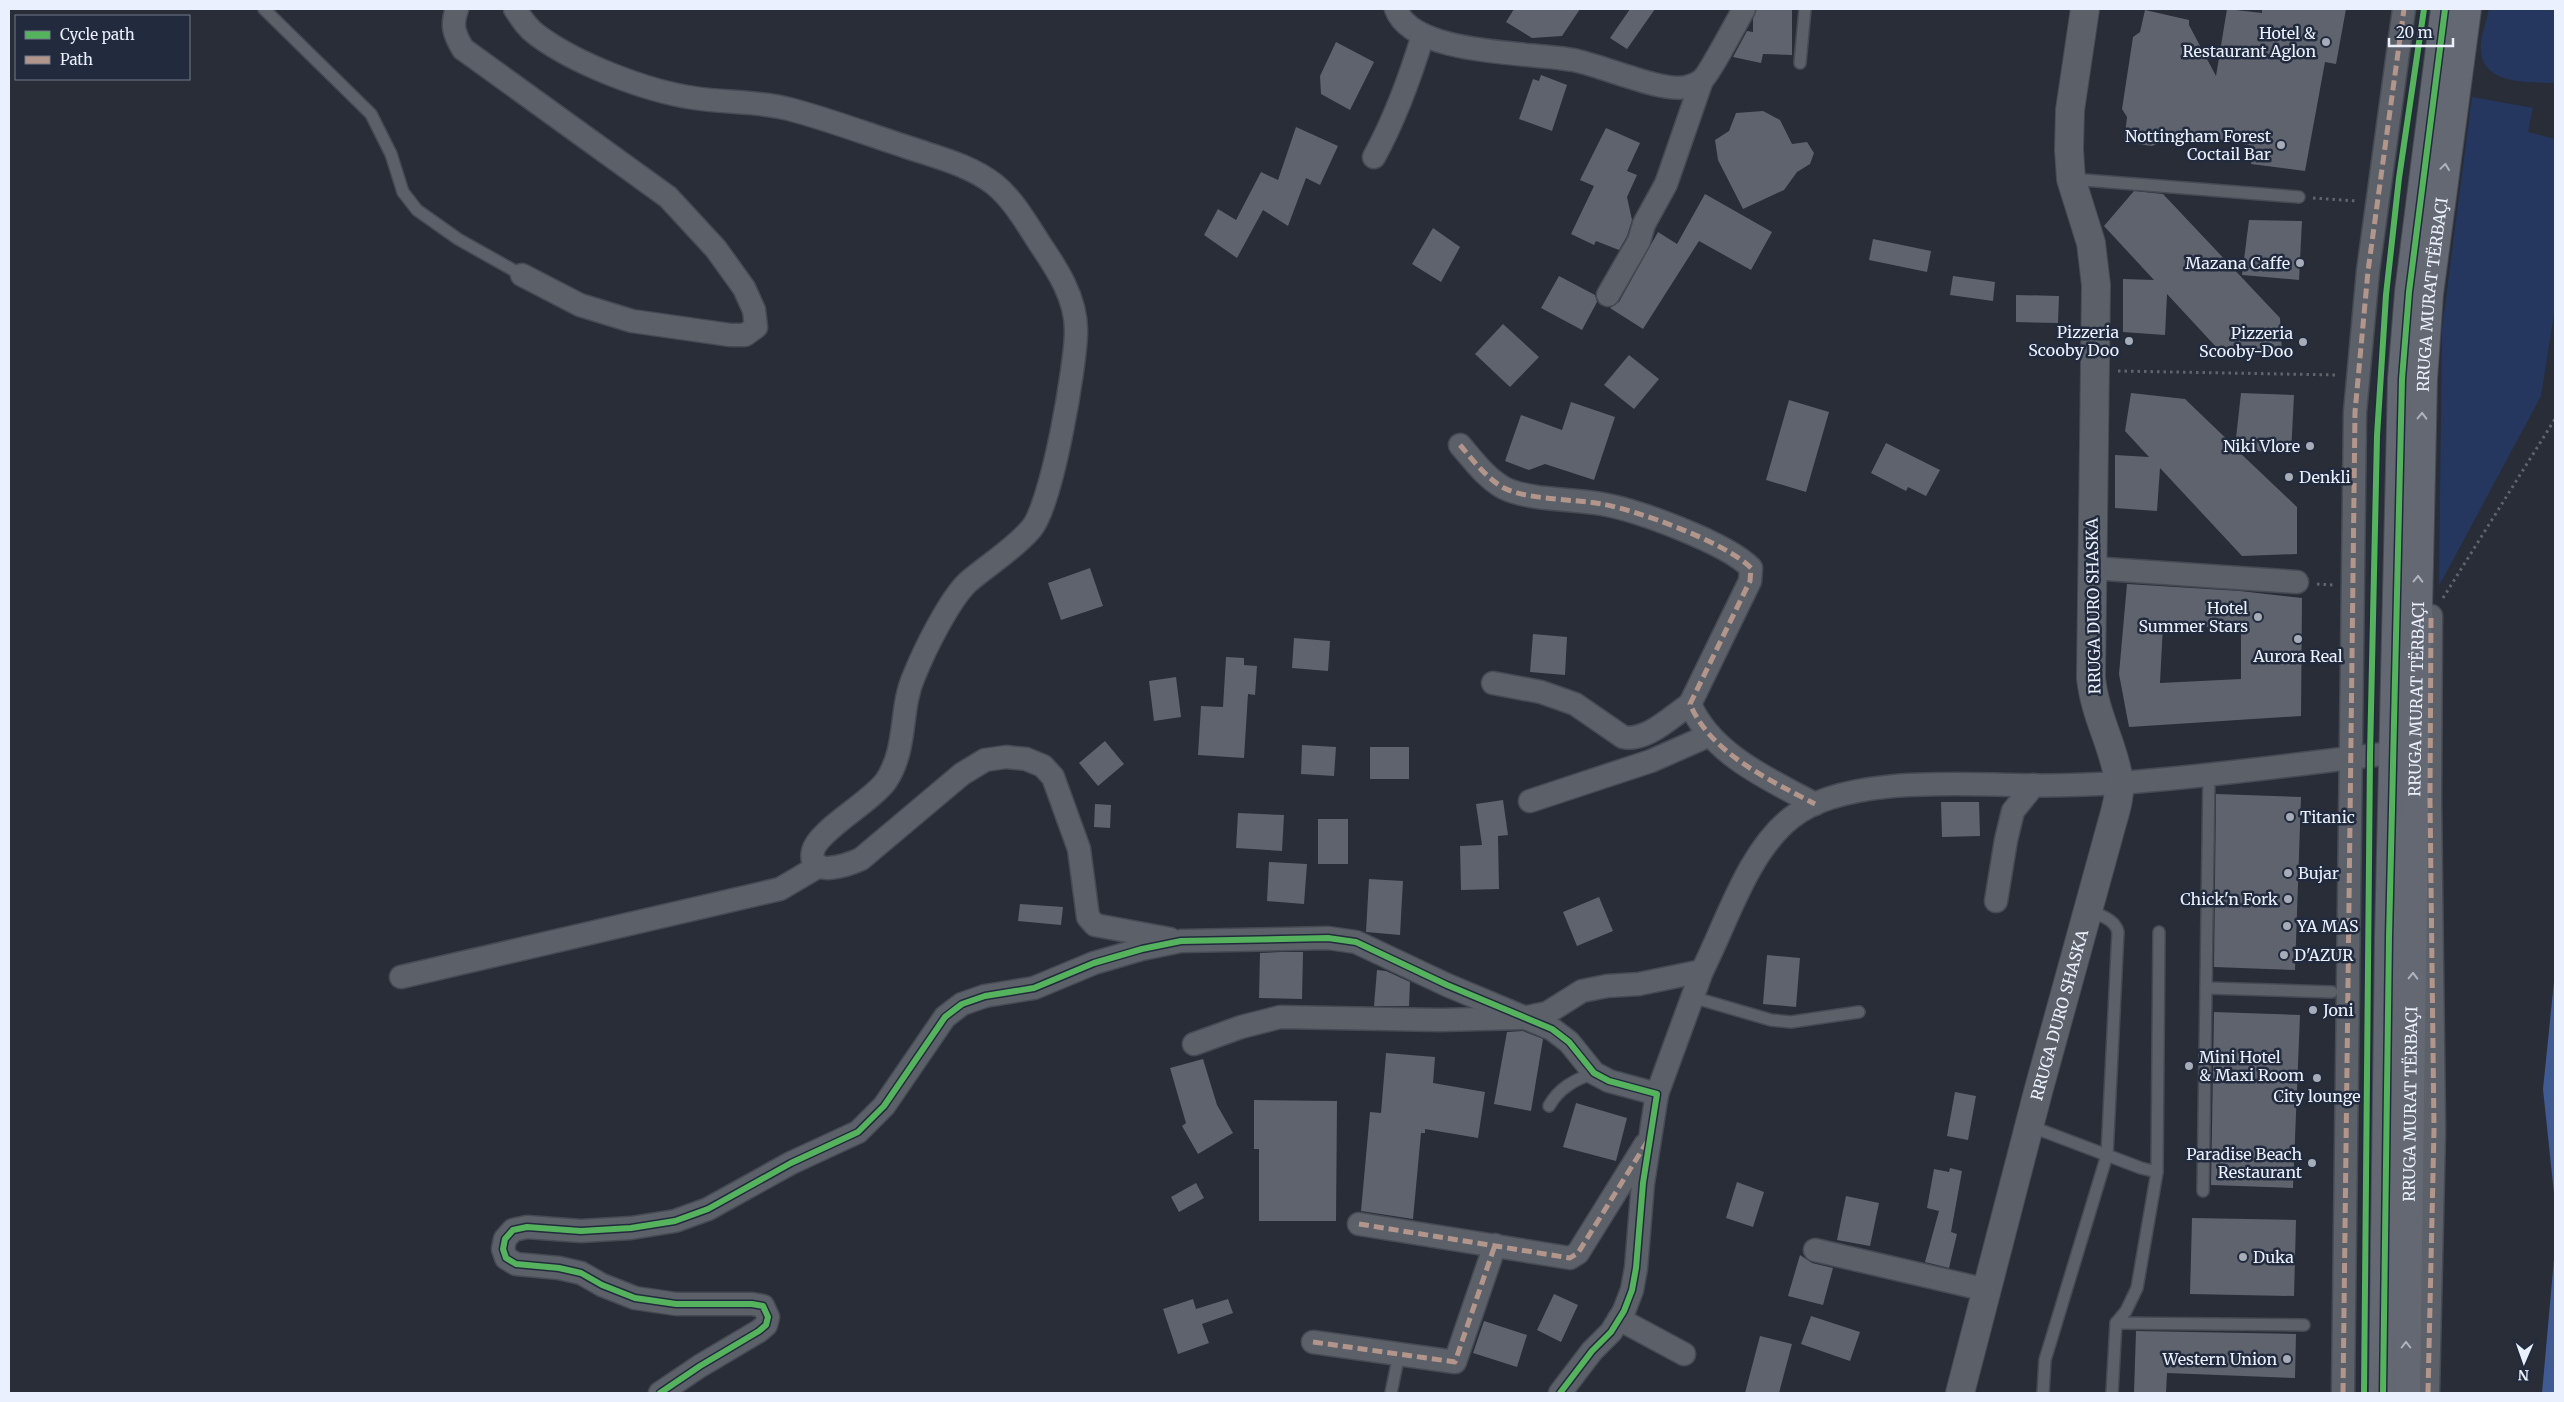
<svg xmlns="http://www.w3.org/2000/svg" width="2564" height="1402" viewBox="0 0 2564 1402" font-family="Merriweather,serif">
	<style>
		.green { fill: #25375f }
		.water { fill: #415a92 }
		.building { fill: #5f636d; fill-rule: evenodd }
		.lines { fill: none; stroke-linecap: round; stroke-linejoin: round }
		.lane-casing { stroke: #454a53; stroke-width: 14 }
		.street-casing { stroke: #454a53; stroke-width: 25 }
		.secondary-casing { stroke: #454a53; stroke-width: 30 }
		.primary-casing { stroke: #454a53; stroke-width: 30 }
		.path { stroke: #60646c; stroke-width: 3; stroke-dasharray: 2.5 4; stroke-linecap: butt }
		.lane { stroke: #5c6068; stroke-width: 11 }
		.street { stroke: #5c6068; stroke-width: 22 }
		.secondary { stroke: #5c6068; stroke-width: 28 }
		.primary { stroke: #646872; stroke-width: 28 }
		.quiet { stroke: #b2968c; stroke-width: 5; stroke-dasharray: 10 5; stroke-linecap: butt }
		.cycleway-casing { stroke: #222b3e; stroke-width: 9 }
		.cycleway { stroke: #56b35d; stroke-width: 6 }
		.oneway { stroke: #aeb3be }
		.poi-dot { fill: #a6acb8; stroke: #222b3e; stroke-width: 2 }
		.labels { text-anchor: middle; stroke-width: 5; stroke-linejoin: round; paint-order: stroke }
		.poi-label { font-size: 16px; fill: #eaf0fd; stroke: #222b3e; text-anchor: end }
		.street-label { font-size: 16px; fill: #eaf0fd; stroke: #222b3e }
	</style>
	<rect width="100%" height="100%" fill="#282d38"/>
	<g class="green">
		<path d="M2489,9h66v74c-29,-1 -78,2 -74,-40 1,-11 6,-23 8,-34z"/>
		<polygon points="2472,97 2533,108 2528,132 2555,139 2555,308 2541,396 2439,586 2442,329"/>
	</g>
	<g class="water">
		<polygon points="2555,972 2555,1203 2543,1089"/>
		<polygon points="2555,1248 2555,1393 2542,1393"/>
	</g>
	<g class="building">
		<polygon points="1514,9 1580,9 1562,36 1532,38 1506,22"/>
		<polygon points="1630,9 1655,9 1627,49 1610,38"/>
		<polygon points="1757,9 1792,9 1792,55 1763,54 1761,63 1733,57 1747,31 1753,32 1753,19"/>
		<polygon points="2227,9 2262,13 2262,9 2346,9 2336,64 2325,62 2305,171 2251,164 2254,146 2176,132 2173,142 2161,142 2152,146 2124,142 2127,117 2122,109 2133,37 2140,32 2145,10 2189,20 2189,25 2216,76"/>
		<polygon points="1336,42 1374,62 1350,110 1321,94 1320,76"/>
		<polygon points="1541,75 1567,85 1552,131 1519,119 1533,79 1539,81"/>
		<polygon points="1763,111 1780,120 1792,144 1807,142 1814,153 1810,164 1797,172 1784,190 1743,209 1718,160 1715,140 1729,131 1736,113"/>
		<polygon points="1296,127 1338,146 1320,185 1306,178 1288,226 1263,210 1237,258 1204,235 1218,209 1236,220 1261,172 1278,180"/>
		<polygon points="1606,128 1640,143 1627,171 1637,175 1627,197 1632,220 1627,236 1619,250 1596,241 1594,245 1571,234 1594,186 1580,180"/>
		<polygon points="2134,191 2163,194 2280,318 2282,353 2218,349 2167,294 2165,335 2123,332 2123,279 2154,280 2104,226"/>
		<polygon points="1705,194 1772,232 1751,270 1699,241 1643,329 1610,308 1619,302 1658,232 1677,244"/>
		<polygon points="2249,220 2302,221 2299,280 2242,275"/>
		<polygon points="1433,228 1460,247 1441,282 1412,264"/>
		<polygon points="1873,239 1931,251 1927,272 1869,260"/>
		<polygon points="1559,276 1595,295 1597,302 1582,330 1541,308"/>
		<polygon points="1953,276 1995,282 1993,301 1950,295"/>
		<polygon points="2016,295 2059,296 2058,323 2016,322"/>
		<polygon points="1503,324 1539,357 1510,387 1475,354"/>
		<polygon points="1629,355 1659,379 1634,409 1604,385"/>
		<polygon points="2131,393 2185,399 2235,447 2241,393 2294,395 2291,454 2236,449 2297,507 2297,554 2242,556 2160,468 2157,511 2115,508 2115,455 2149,457 2125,431"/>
		<polygon points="1789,400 1829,412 1806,492 1766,480"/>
		<polygon points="1571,402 1615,417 1594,480 1545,464 1529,470 1505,461 1521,415 1562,430"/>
		<polygon points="1886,443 1940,470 1926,496 1908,487 1906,491 1871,473"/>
		<polygon points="1090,568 1103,606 1061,620 1048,583"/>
		<path d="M2127,584l113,7 62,7 -1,118 -172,11 -10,-53zM2163,624l78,5v50l-81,4z"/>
		<polygon points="1533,634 1567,637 1565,675 1530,672"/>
		<polygon points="1294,638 1330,641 1328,671 1292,668"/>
		<polygon points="1226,657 1244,658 1244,665 1257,666 1255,695 1248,694 1244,758 1198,755 1201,706 1223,707"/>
		<polygon points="1176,677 1181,717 1154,721 1149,681"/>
		<polygon points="1105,741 1124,764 1098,786 1079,763"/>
		<polygon points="1302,745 1336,747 1334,776 1301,774"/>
		<rect x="1370" y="747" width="39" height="32"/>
		<polygon points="2216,794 2301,797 2295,970 2214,967"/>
		<polygon points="1503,800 1508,835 1498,836 1499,889 1461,890 1460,846 1482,845 1476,804"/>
		<polygon points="1941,802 1979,802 1980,836 1942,837"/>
		<polygon points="1095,804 1111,805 1110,828 1094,827"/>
		<polygon points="1238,813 1284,815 1282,851 1236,848"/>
		<rect x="1318" y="819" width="30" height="45"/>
		<polygon points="1269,862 1307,864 1304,904 1267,901"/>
		<polygon points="1369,879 1403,881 1400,935 1366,932"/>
		<polygon points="1599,897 1613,931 1577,946 1563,912"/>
		<polygon points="1020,904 1063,907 1061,925 1018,921"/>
		<polygon points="1281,952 1303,952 1302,999 1259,998 1260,953"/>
		<polygon points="1767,955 1800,958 1796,1007 1763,1004"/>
		<polygon points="1377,970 1386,971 1410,982 1409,1006 1374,1006"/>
		<polygon points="2214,1012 2300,1015 2293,1188 2211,1185"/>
		<polygon points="1523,1031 1543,1039 1531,1111 1494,1104 1507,1032"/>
		<polygon points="1386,1053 1435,1057 1433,1083 1485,1092 1478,1138 1425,1129 1425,1133 1421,1133 1413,1219 1361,1211 1370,1112 1381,1113"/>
		<polygon points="1203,1059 1217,1105 1233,1133 1198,1154 1182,1126 1186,1123 1170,1068"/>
		<polygon points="1955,1092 1976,1096 1968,1140 1947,1136"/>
		<polygon points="1254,1100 1337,1101 1336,1221 1259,1221 1259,1149 1254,1149"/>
		<polygon points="1576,1103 1627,1118 1616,1161 1563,1147"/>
		<polygon points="1950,1168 1962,1171 1951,1232 1957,1234 1949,1268 1925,1262 1939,1211 1927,1208 1934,1169 1949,1172"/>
		<polygon points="1737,1182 1764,1192 1753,1227 1726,1218"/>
		<polygon points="1196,1183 1204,1198 1179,1212 1171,1197"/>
		<polygon points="1846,1196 1879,1203 1870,1246 1837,1240"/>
		<polygon points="2192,1218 2296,1220 2294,1296 2190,1294"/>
		<polygon points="1800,1255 1812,1263 1833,1268 1823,1305 1788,1296"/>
		<polygon points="1554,1294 1578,1305 1561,1342 1537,1330"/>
		<polygon points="1193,1299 1196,1309 1228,1299 1233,1313 1202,1324 1209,1343 1178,1354 1163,1309"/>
		<polygon points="1811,1316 1860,1332 1850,1361 1801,1344"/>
		<polygon points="1484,1321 1527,1335 1517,1367 1473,1353"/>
		<polygon points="2136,1331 2296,1334 2295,1378 2167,1373 2166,1393 2134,1393"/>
		<polygon points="1760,1336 1792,1344 1779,1393 1745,1393"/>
	</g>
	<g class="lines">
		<g class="lane-casing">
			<g id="lane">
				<polyline points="264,9 371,114 391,154 403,192 417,210 458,239 522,275"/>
				<polyline points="1800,63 1805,9"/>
				<polyline points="2071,179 2299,197"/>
				<polyline points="2209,774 2206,988 2332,992"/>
				<polyline points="1692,997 1771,1020 1791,1022 1859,1012"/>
				<path d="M1549,1106c10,-18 25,-26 45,-33"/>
				<polyline points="2030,1126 2141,1168 2157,1172 2159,932"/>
				<polyline points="2203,1191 2206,988"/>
				<polyline points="2116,1323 2304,1325"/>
				<polyline points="1391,1393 1399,1354"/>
				<path d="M2043,1393l2,-33 62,-205 11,-223c-3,-13 -19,-17 -30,-22"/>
				<polyline points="2112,1393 2116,1323 2126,1311 2137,1288 2157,1172"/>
			</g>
		</g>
		<g class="street-casing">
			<g id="street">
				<path d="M457,9c-6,16 -3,25 6,40l205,148 48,52 28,39 10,22 2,17 -11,8h-15l-98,-14 -52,-16 -58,-30"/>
				<path d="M515,9c6,9 12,19 22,26 39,29 109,56 157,63 32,5 64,3 95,11 42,11 83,27 124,40 27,9 58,17 81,35 19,15 33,40 46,60 17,25 36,54 36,86 0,35 -24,175 -45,199 -18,21 -42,35 -63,53 -19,18 -44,69 -54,94 -15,34 -6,72 -28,105 -15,21 -69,50 -73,70 -6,29 37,13 48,8l101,-85 23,-14 21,-3 20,2 17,7 10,11 26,72 9,68 7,8 75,14"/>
				<path d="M1396,9c17,47 136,43 177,51 28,5 89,33 114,27 4,-1 11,-4 14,-6 8,-6 36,-60 43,-72"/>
				<path d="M1374,157c22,-40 36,-79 49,-122"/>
				<polyline points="1608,295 1639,241 1644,224 1666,184 1702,80"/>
				<path d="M1460,445c13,15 26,33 44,43 23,12 71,11 98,16 35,6 125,39 149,64l-1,13 -60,123c21,50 80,76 125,100"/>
				<polyline points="2091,568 2297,582"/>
				<path d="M1493,683l48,9 34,12 48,33c23,5 48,-20 67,-33"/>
				<polyline points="1530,801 1651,761 1710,735"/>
				<polyline points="1996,901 2006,840 2013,811 2034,785"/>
				<polyline points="401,977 780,889 819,866"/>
				<path d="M1194,1044l47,-17 39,-10 160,3 83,-2 24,-5 35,-22 25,-5 32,-2 63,-13c25,-49 45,-118 89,-153 50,-41 161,-34 224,-33 35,1 70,0 105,-2 96,-7 193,-21 289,-32"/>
				<polyline points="1657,1094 1702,971"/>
				<polyline points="1359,1224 1570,1258 1578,1253 1645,1145"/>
				<polyline points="1815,1250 1987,1290"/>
				<polyline points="1619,1319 1684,1354"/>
				<polyline points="1313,1342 1455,1362 1495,1245"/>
				<polyline points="660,1393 700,1366 759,1331 766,1325 768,1317 763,1306 752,1304 676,1304 635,1298 602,1285 581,1273 559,1268 516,1264 506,1258 503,1249 505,1239 513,1230 527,1227 581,1231 631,1228 675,1221 708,1209 791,1163 858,1132 884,1106 945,1017 962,1004 985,996 1034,988 1094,963 1142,949 1181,941 1328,938 1356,942 1447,985 1552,1029 1569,1042 1594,1073 1609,1081 1657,1094 1643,1183 1636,1268 1632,1290 1624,1311 1611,1332 1592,1351 1560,1393"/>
				<polyline points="2343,1393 2355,412 2368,271 2404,9"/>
				<polyline points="2428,1393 2434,1130 2430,800 2431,616"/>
			</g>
		</g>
		<g class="secondary-casing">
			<g id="secondary">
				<path id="s1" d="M1960,1393l78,-301 71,-258c4,-16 12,-36 10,-53 -5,-35 -24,-65 -28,-103l5,-393 -5,-42 -20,-64 -2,-29 1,-40 15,-101"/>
			</g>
		</g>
		<g class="primary-casing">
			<g id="primary">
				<polyline points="2383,1393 2389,937 2402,379 2409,292 2445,9"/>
				<path id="s2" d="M2406,1393l9,-643 8,-371 6,-85 38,-285"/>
			</g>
		</g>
		<g class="path">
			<polyline points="2313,198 2357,201"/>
			<polyline points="2118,371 2337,375"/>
			<polyline points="2317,584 2333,585"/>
			<polyline points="2443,598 2555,419"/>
		</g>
		<use href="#lane" class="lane"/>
		<use href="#street" class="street"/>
		<use href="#secondary" class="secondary"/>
		<use href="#primary" class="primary"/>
		<g class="quiet">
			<path d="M1460,445c13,15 26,33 44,43 23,12 71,11 98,16 35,6 125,39 149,64l-1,13 -60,123c21,50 80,76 125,100"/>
			<polyline points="1359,1224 1570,1258 1578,1253 1647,1142"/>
			<polyline points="1313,1342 1455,1362 1495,1245"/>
			<polyline points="2343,1393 2355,412 2368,271 2404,9"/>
			<polyline points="2428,1393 2434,1130 2430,800 2431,616"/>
		</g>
		<g class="cycleway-casing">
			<g id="cycleway">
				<polyline points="660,1393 700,1366 759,1331 766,1325 768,1317 763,1306 752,1304 676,1304 635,1298 602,1285 581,1273 559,1268 516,1264 506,1258 503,1249 505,1239 513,1230 527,1227 581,1231 631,1228 675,1221 708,1209 791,1163 858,1132 884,1106 945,1017 962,1004 985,996 1034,988 1094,963 1142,949 1181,941 1328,938 1356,942 1447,985 1552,1029 1569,1042 1594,1073 1609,1081 1657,1094 1643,1183 1636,1268 1632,1290 1624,1311 1611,1332 1592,1351 1560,1393"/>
				<polyline points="2364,1393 2370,755 2377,436 2386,295 2399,178 2424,9"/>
				<polyline points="2383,1393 2389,937 2402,379 2409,292 2445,9"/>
			</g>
		</g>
		<use href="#cycleway" class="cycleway"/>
	</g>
	<defs><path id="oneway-chevron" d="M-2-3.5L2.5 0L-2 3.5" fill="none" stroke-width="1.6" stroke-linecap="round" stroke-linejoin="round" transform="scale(1.25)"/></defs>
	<g class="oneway">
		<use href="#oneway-chevron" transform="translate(2445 167) rotate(-82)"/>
		<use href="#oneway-chevron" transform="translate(2422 416) rotate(-89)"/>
		<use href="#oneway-chevron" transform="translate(2418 579) rotate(-89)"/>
		<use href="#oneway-chevron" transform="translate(2413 976) rotate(-89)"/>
		<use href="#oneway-chevron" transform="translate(2406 1345) rotate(-90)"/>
	</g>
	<g class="poi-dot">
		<circle cx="2326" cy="42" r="5"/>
		<circle cx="2281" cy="145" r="5"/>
		<circle cx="2300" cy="263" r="5"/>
		<circle cx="2129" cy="341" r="5"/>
		<circle cx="2303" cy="342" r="5"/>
		<circle cx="2310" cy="446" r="5"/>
		<circle cx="2289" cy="477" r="5"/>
		<circle cx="2258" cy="617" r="5"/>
		<circle cx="2298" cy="639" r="5"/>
		<circle cx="2290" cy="817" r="5"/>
		<circle cx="2288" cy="873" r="5"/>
		<circle cx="2288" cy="899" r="5"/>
		<circle cx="2287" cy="926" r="5"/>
		<circle cx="2284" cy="955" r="5"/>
		<circle cx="2313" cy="1010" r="5"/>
		<circle cx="2189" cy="1066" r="5"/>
		<circle cx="2317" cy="1078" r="5"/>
		<circle cx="2312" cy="1163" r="5"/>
		<circle cx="2243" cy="1257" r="5"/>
		<circle cx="2287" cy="1359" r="5"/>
	</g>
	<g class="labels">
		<g class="poi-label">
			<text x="2316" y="39">Hotel &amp;<tspan x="2316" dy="18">Restaurant Aglon</tspan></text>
			<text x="2271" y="142">Nottingham Forest<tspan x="2271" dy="18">Coctail Bar</tspan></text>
			<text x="2290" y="269">Mazana Caffe</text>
			<text x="2119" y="338">Pizzeria<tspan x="2119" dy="18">Scooby Doo</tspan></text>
			<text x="2293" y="339">Pizzeria<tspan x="2293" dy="18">Scooby-Doo</tspan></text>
			<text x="2300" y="452">Niki Vlore</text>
			<text x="2299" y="483" text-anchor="start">Denkli</text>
			<text x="2248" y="614">Hotel<tspan x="2248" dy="18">Summer Stars</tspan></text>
			<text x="2298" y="662" text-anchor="middle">Aurora Real</text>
			<text x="2300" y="823" text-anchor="start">Titanic</text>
			<text x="2298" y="879" text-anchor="start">Bujar</text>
			<text x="2278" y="905">Chick'n Fork</text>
			<text x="2297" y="932" text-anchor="start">YA MAS</text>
			<text x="2294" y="961" text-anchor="start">D'AZUR</text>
			<text x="2323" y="1016" text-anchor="start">Joni</text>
			<text x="2199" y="1063" text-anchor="start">Mini Hotel<tspan x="2199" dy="18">&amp; Maxi Room</tspan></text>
			<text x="2317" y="1102" text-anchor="middle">City lounge</text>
			<text x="2302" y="1160">Paradise Beach<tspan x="2302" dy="18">Restaurant</tspan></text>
			<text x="2253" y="1263" text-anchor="start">Duka</text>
			<text x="2277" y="1365">Western Union</text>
		</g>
		<g class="street-label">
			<text dy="6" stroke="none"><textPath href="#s2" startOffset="1099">RRUGA MURAT TËRBAÇI</textPath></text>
			<text transform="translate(2093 606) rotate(-91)" y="6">RRUGA DURO SHASKA</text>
			<text dy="6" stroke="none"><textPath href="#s2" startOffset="694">RRUGA MURAT TËRBAÇI</textPath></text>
			<text dy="6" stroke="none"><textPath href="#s1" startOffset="391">RRUGA DURO SHASKA</textPath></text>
			<text dy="6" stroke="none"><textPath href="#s2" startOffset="289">RRUGA MURAT TËRBAÇI</textPath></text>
		</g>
	</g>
	<rect width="2564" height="1402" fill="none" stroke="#eaf0fd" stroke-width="20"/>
	<rect x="15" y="15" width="175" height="65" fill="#222b3e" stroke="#727a8a"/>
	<rect x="25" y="31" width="25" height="8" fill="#56b35d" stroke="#727a8a"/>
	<text x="60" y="40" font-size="15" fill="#eaf0fd">Cycle path</text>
	<rect x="25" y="56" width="25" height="8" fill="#b2968c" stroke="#727a8a"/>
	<text x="60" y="65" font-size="15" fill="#eaf0fd">Path</text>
	<g transform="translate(2524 1362) rotate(182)" stroke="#222b3e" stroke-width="4" paint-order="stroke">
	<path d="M0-4L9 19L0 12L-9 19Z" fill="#eaf0fd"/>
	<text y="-8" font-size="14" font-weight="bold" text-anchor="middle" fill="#eaf0fd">N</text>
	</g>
	<path d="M2389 38v8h64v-8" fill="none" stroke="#eaf0fd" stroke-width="2.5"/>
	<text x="2396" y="38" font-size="15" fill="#eaf0fd" stroke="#222b3e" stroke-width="4" paint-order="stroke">20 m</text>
</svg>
